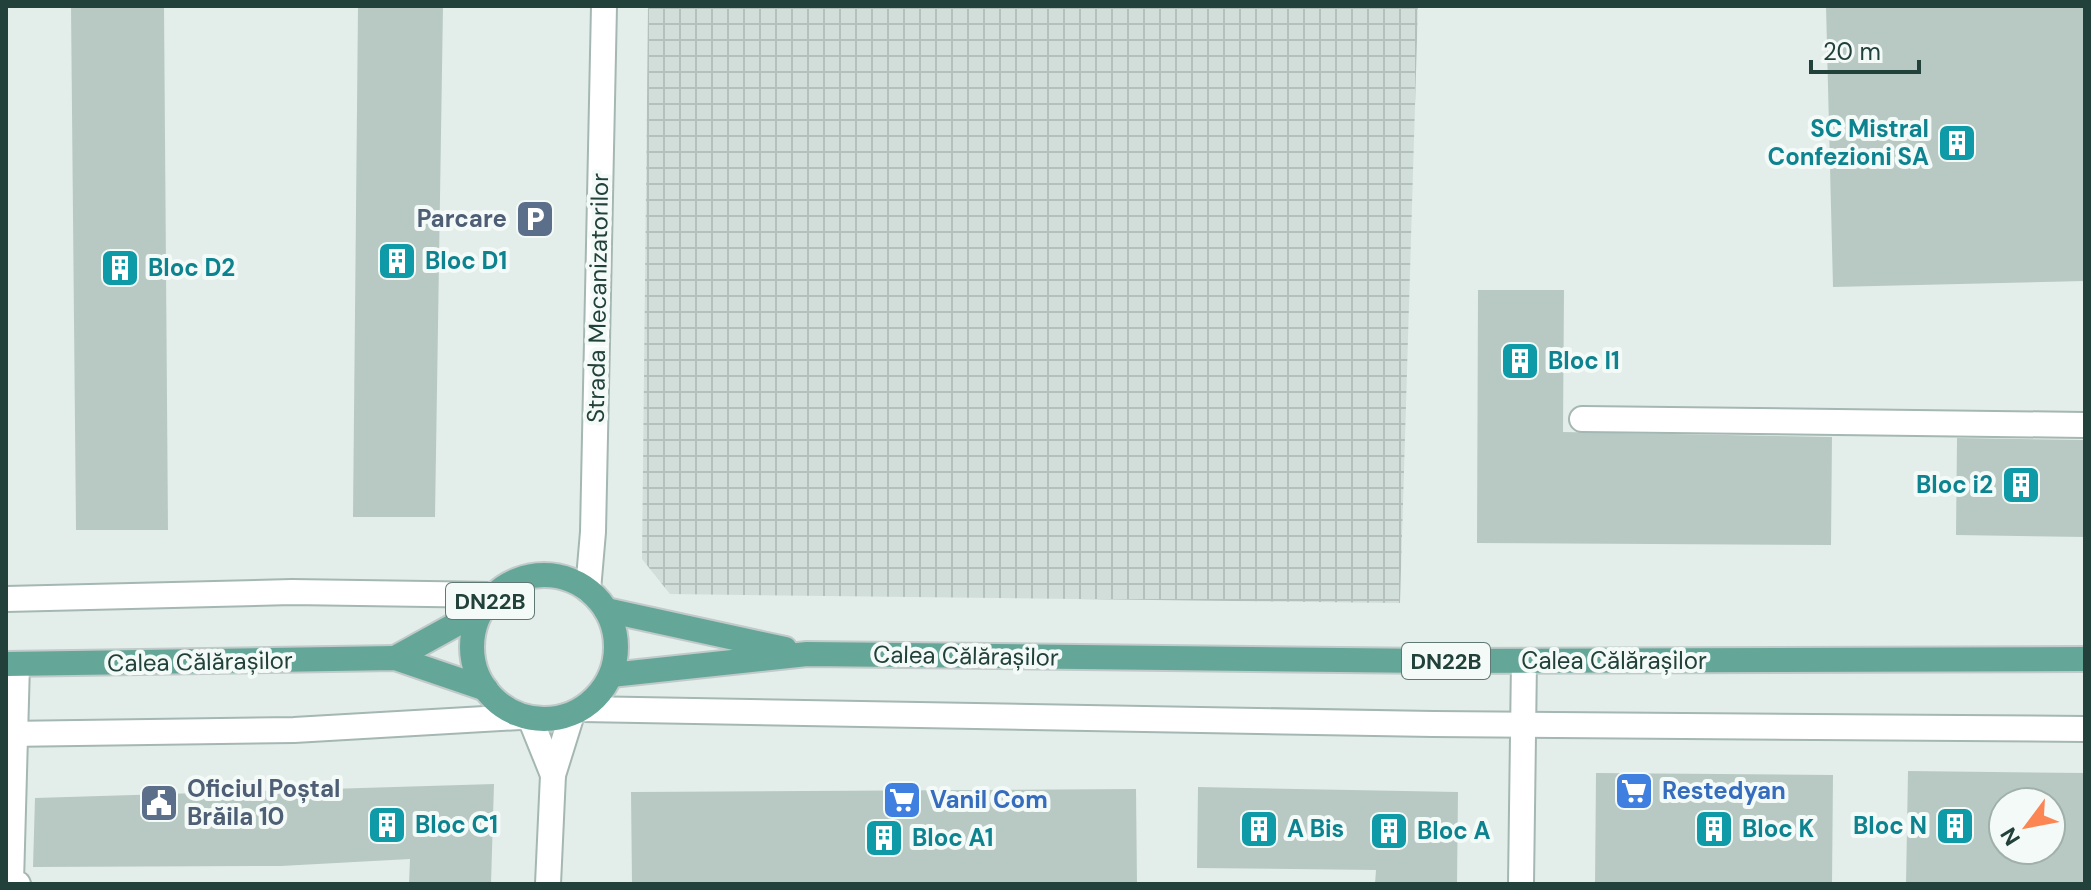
<svg xmlns="http://www.w3.org/2000/svg" width="2091" height="890" viewBox="0 0 2091 890" font-family="'DM Sans',sans-serif">
	<style>
		.industrial { fill: url(#industrial-grid) }
		.building { fill: #b8c9c3; fill-rule: evenodd }
		.lines { fill: none; stroke-linecap: round; stroke-linejoin: round }
		.minor-casing { stroke: #a5b7b2; stroke-width: 28 }
		.major-casing { stroke: #c1cac8; stroke-width: 28 }
		.minor { stroke: #fff; stroke-width: 24 }
		.major { stroke: #64a799; stroke-width: 24 }
		.labels { text-anchor: middle; stroke-width: 8; stroke-linejoin: round; paint-order: stroke }
		.shield { fill: #f4faf7; stroke: #607873; stroke-width: 2 }
		.shield-label { font-size: 22px; font-weight: bold; fill: #21413a }
		.culture-label { font-size: 24px; font-weight: bold; fill: #0d838f; stroke: #f4faf7; text-anchor: start }
		.service-label { font-size: 24px; font-weight: bold; fill: #4e5e75; stroke: #f4faf7; text-anchor: end }
		.street-label { font-size: 24px; fill: #21413a; stroke: #f4faf7 }
		.shop-label { font-size: 24px; font-weight: bold; fill: #366cbe; stroke: #f4faf7; text-anchor: start }
	</style>
	<defs>
		<pattern id="industrial-grid" width="8" height="8" patternUnits="userSpaceOnUse" patternTransform="scale(2)"><rect width="8" height="8" fill="#d1ded9"/><path d="M0 4h8M4 0v8" fill="none" stroke="#b3c0bb"/></pattern>
	</defs>
	<rect width="100%" height="100%" fill="#e3eeea"/>
	<polygon class="industrial" points="648,6 1418,6 1400,603 670,594 642,559"/>
	<g class="building">
		<polygon points="71,6 164,6 168,530 76,530"/>
		<polygon points="358,6 443,6 435,517 353,517"/>
		<polygon points="1826,6 2085,6 2085,281 1833,287"/>
		<polygon points="1478,290 1564,290 1563,432 1832,437 1831,545 1477,543"/>
		<polygon points="1957,438 2085,440 2085,537 1956,535"/>
		<path d="M1908,771l177,2v111h-179zM2003,802h48v48h-48z"/>
		<polygon points="1596,773 1833,775 1832,884 1595,884"/>
		<polygon points="494,784 491,884 409,884 410,859 281,866 33,867 35,798"/>
		<polygon points="1198,787 1458,792 1457,884 1375,884 1376,870 1197,868"/>
		<polygon points="1136,789 1137,884 632,884 631,792"/>
	</g>
	<g class="lines">
		<g class="minor-casing">
			<g id="minor">
				<polyline points="1582,419 2085,425"/>
				<polyline points="588,590 593,532 604,6"/>
				<polyline points="6,599 292,592 495,595"/>
				<polyline points="17,664 11,882 18,884"/>
				<polyline points="582,709 1433,724 2085,729"/>
				<polyline points="530,718 553,775"/>
				<polyline points="6,734 294,730 520,717"/>
				<polyline points="548,884 553,775 572,714"/>
				<polyline points="1521,884 1524,661"/>
			</g>
		</g>
		<g class="major-casing">
			<g id="major">
				<circle cx="544" cy="647" r="72"/>
				<polyline points="606,610 785,649"/>
				<polyline points="395,658 482,610"/>
				<polyline points="6,664 395,658 486,689"/>
				<polyline points="611,675 807,654 1433,661 2085,659"/>
			</g>
		</g>
		<use href="#minor" class="minor"/>
		<use href="#major" class="major"/>
	</g>
	<defs>
		<g id="building-square" transform="scale(2)"><rect x="-9" y="-9" width="18" height="18" rx="4" fill="#0f9aa8" stroke="#f4faf7"/><path d="M-4-6H4V6H1V3H-1V6H-4ZM-2.5-4.3h1.7v1.8h-1.7ZM.8-4.3h1.7v1.8H.8ZM-2.5-1h1.7V.8h-1.7ZM.8-1h1.7V.8H.8Z" fill="#fff"/></g>
		<g id="parking-square" transform="scale(2)"><rect x="-9" y="-9" width="18" height="18" rx="4" fill="#5c6f8a" stroke="#f4faf7"/><path d="M-3.5-5.5H1a3.5 3.5 0 0 1 0 7H-1V5.5H-3.5ZM-1-3.4V-.6H.8a1.4 1.4 0 0 0 0-2.8Z" fill="#fff"/></g>
		<g id="supermarket-square" transform="scale(2)"><rect x="-9" y="-9" width="18" height="18" rx="4" fill="#3f7fe0" stroke="#f4faf7"/><path d="M-6-5.5h2.5l.6 2H6L4.5 2H-2.5L-4.4-4H-6ZM-1.5 3.2a1.3 1.3 0 1 0 .1 0ZM3 3.2a1.3 1.3 0 1 0 .1 0Z" fill="#fff"/></g>
		<g id="civic-square" transform="scale(2)"><rect x="-9" y="-9" width="18" height="18" rx="4" fill="#5c6f8a" stroke="#f4faf7"/><path d="M-.6-6.5H3V-4.5H.6V-3L4-1V1h2V6H-6V1h2V-1L-.6-3ZM-1.2 2.5V6h2.4V2.5Z" fill="#fff"/></g>
	</defs>
	<g fill-rule="evenodd">
		<use href="#building-square" x="1957" y="143"/>
		<use href="#parking-square" x="535" y="219"/>
		<use href="#building-square" x="397" y="261"/>
		<use href="#building-square" x="120" y="268"/>
		<use href="#building-square" x="1520" y="361"/>
		<use href="#building-square" x="2021" y="485"/>
		<use href="#supermarket-square" x="1634" y="791"/>
		<use href="#supermarket-square" x="902" y="800"/>
		<use href="#civic-square" x="159" y="803"/>
		<use href="#building-square" x="387" y="825"/>
		<use href="#building-square" x="1955" y="826"/>
		<use href="#building-square" x="1259" y="829"/>
		<use href="#building-square" x="1714" y="829"/>
		<use href="#building-square" x="1389" y="831"/>
		<use href="#building-square" x="884" y="838"/>
	</g>
	<g class="labels">
		<g class="shield">
			<rect x="446" y="583" width="88" height="36" rx="6"/>
			<rect x="1402" y="643" width="88" height="36" rx="6"/>
		</g>
		<g class="shield-label">
			<text x="490" y="609">DN22B</text>
			<text x="1446" y="669">DN22B</text>
		</g>
		<g class="culture-label">
			<text x="1929" y="137" text-anchor="end">SC Mistral<tspan x="1929" dy="28">Confezioni SA</tspan></text>
			<text x="425" y="269">Bloc D1</text>
			<text x="148" y="276">Bloc D2</text>
			<text x="1548" y="369">Bloc I1</text>
			<text x="1993" y="493" text-anchor="end">Bloc i2</text>
			<text x="415" y="833">Bloc C1</text>
			<text x="1927" y="834" text-anchor="end">Bloc N</text>
			<text x="1287" y="837">A Bis</text>
			<text x="1742" y="837">Bloc K</text>
			<text x="1417" y="839">Bloc A</text>
			<text x="912" y="846">Bloc A1</text>
		</g>
		<g class="service-label">
			<text x="507" y="227">Parcare</text>
			<text x="187" y="797" text-anchor="start">Oficiul Poștal<tspan x="187" dy="28">Brăila 10</tspan></text>
		</g>
		<g class="street-label">
			<text transform="translate(598 298) rotate(-89)" y="8">Strada Mecanizatorilor</text>
			<text transform="translate(966 656) rotate(1)" y="8">Calea Călărașilor</text>
			<text x="1614" y="669">Calea Călărașilor</text>
			<text transform="translate(200 662) rotate(-1)" y="8">Calea Călărașilor</text>
		</g>
		<g class="shop-label">
			<text x="1662" y="799">Restedyan</text>
			<text x="930" y="808">Vanil Com</text>
		</g>
	</g>
	<rect width="2091" height="890" fill="none" stroke="#21413a" stroke-width="16"/>
	<g transform="translate(2027 826) rotate(238)"><circle r="38" fill="#f4faf7" stroke="#a0b0ab" stroke-width="2"/>
	<path d="M0-6L14 30L0 20L-14 30Z" fill="#fb8653"/>
	<text y="-12" font-size="22" font-weight="bold" text-anchor="middle" fill="#21413a">N</text>
	</g>
	<path d="M1811 60v12h108v-12" fill="none" stroke="#21413a" stroke-width="4"/>
	<text x="1823" y="60" font-size="24" fill="#21413a" stroke="#f4faf7" stroke-width="6" paint-order="stroke">20 m</text>
</svg>
